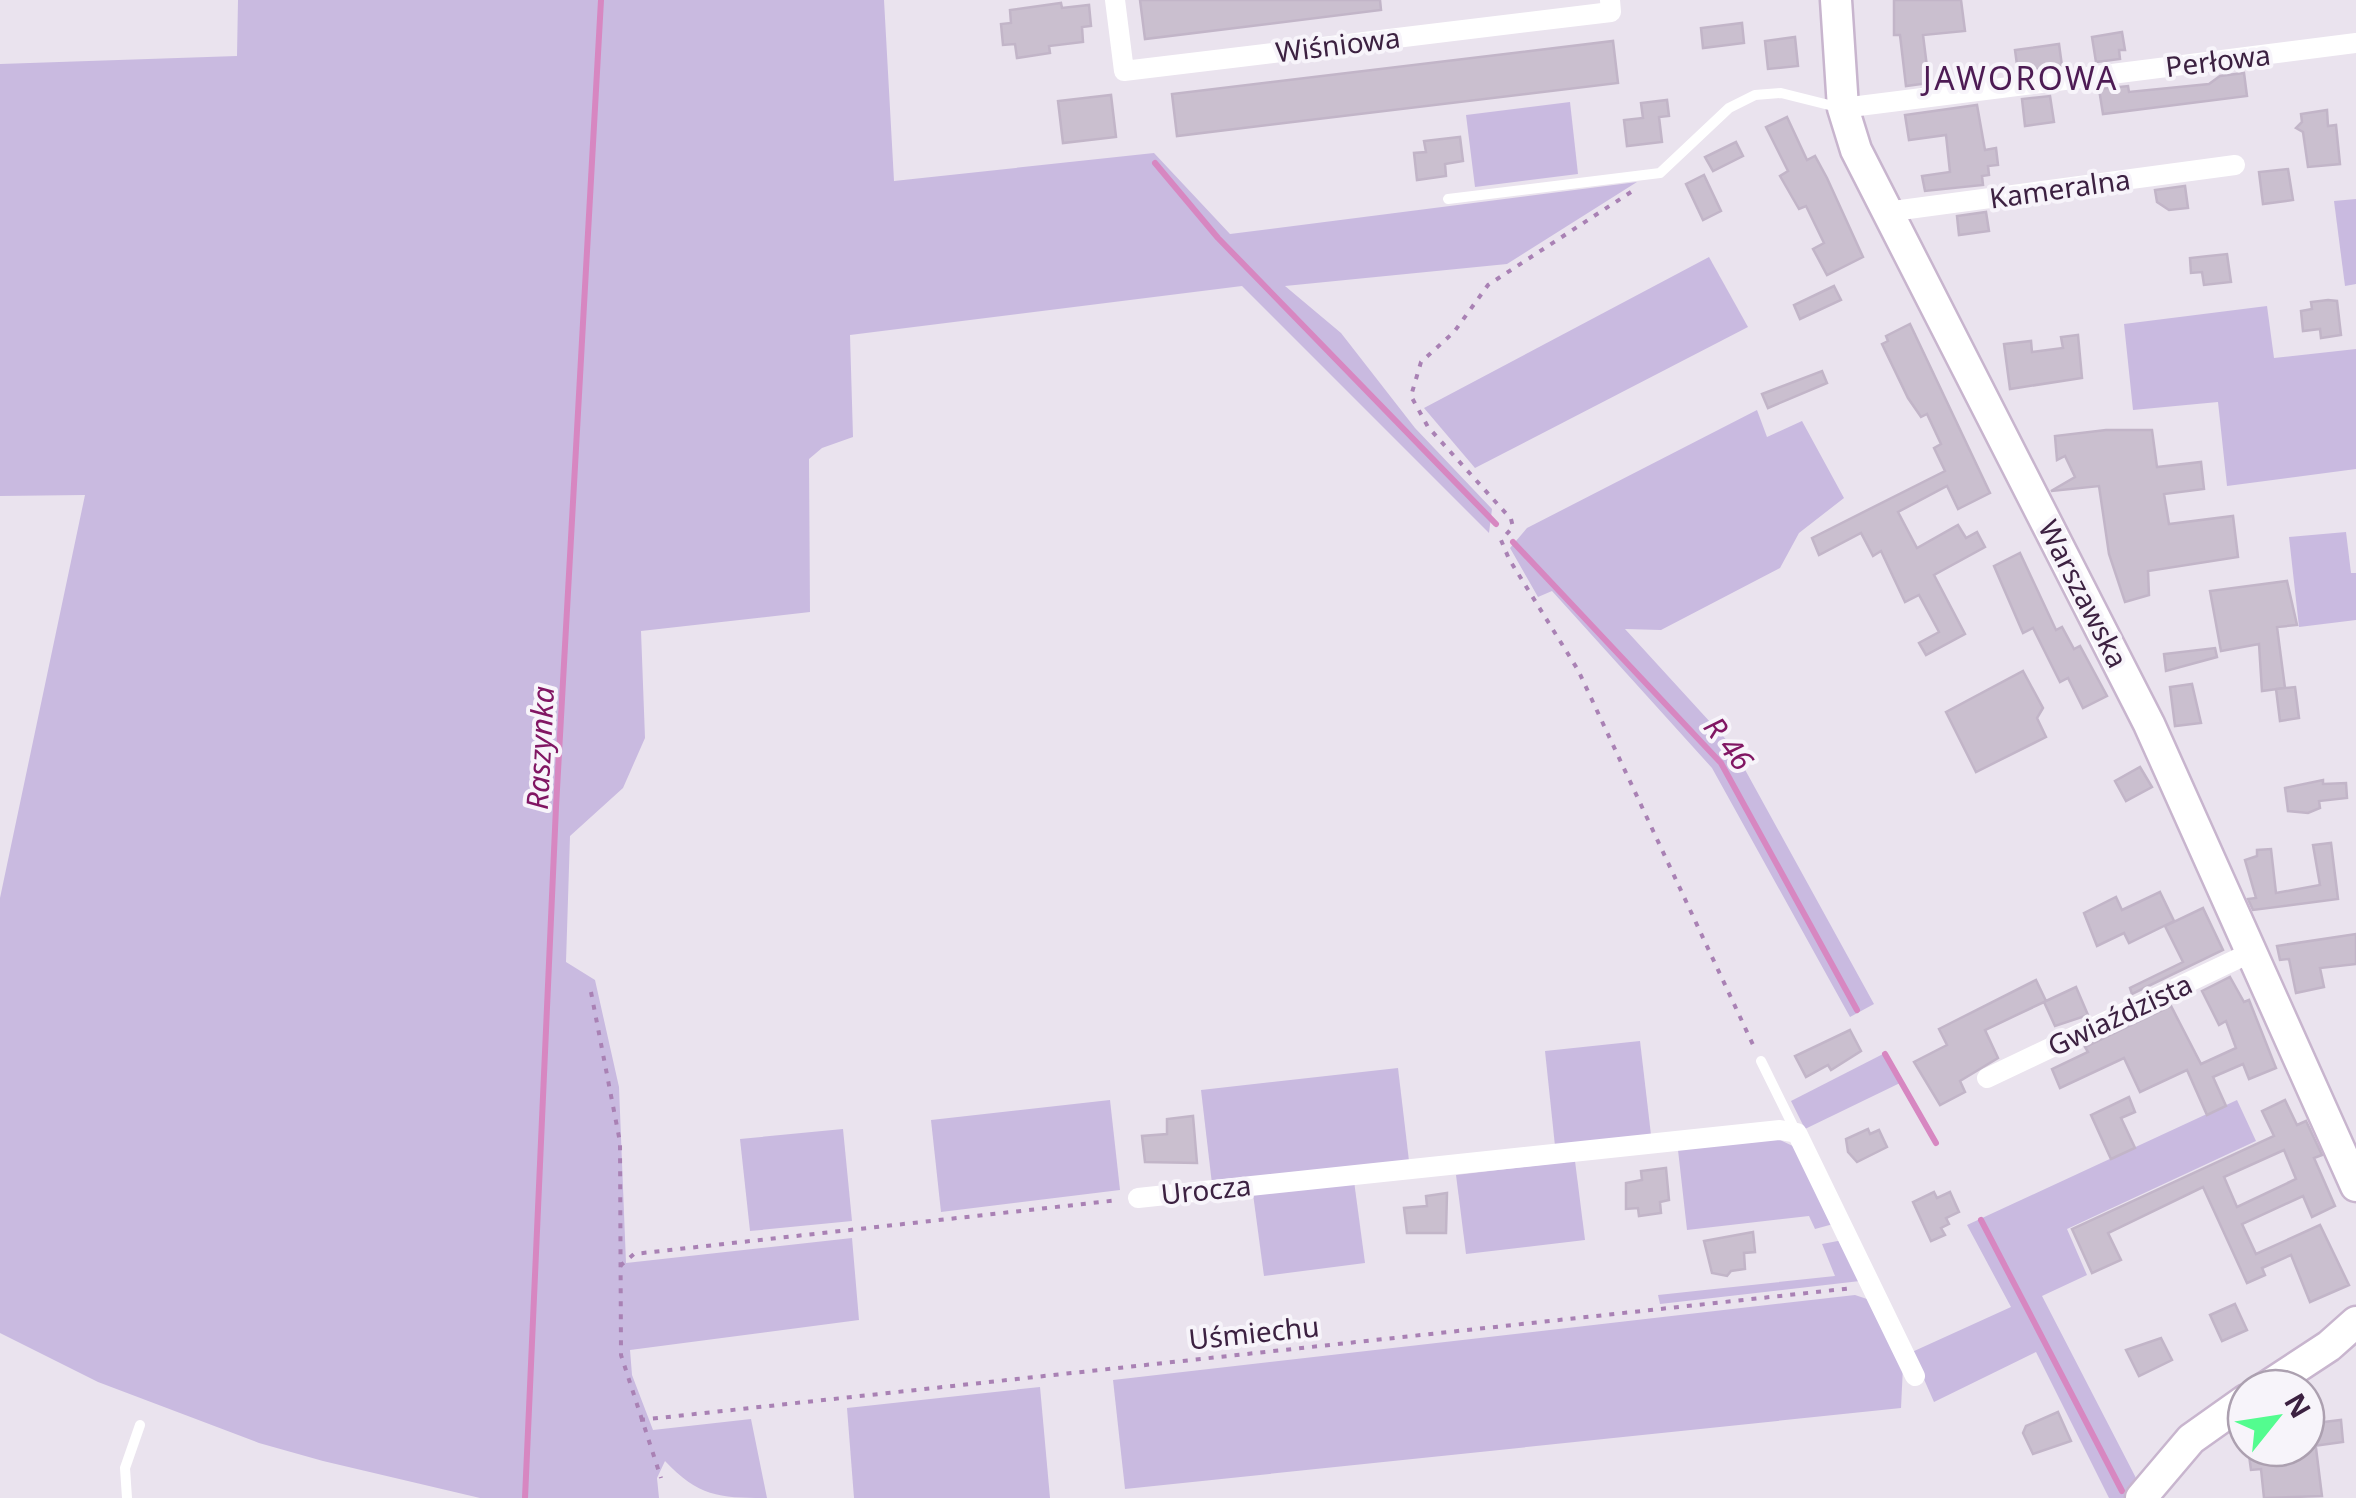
<svg xmlns="http://www.w3.org/2000/svg" width="2356" height="1498" viewBox="0 0 2356 1498" font-family="'Noto Sans',sans-serif">
	<style>
		.green { fill: #c9bae0 }
		.lines { fill: none; stroke-linecap: round; stroke-linejoin: round }
		.stream { stroke: #d787c1; stroke-width: 6 }
		.building { fill: #cabfcf; stroke: #c2b5c8; stroke-width: 2.5; fill-rule: evenodd }
		.secondary-casing { stroke: #c8b5ce; stroke-width: 35 }
		.path { stroke: #a981b4; stroke-width: 4; stroke-dasharray: 5 8; stroke-linecap: butt }
		.lane { stroke: #fff; stroke-width: 10 }
		.street { stroke: #fff; stroke-width: 20 }
		.secondary { stroke: #fff; stroke-width: 30 }
		.labels { text-anchor: middle; stroke-width: 8; stroke-linejoin: round; paint-order: stroke }
		.street-label { font-size: 28px; fill: #3c2141; stroke: #f7f4fa }
		.water-label { font-size: 30px; font-style: italic; fill: #811663; stroke: #f7f4fa }
		.quarter-label { font-size: 32px; letter-spacing: 2.5px; fill: #4d1b54; stroke: #f7f4fa }
	</style>
	<rect width="100%" height="100%" fill="#eae3ee"/>
	<g class="green">
		<path d="M238,0h646l10,181 260,-28 76,81 407,-52 -130,82 -222,22 56,47 74,95 77,81 -3,24 -247,-247 -392,49 3,102 -31,11 -13,11 1,153 -169,19 4,107 -22,50 -53,48 -4,126 29,18 24,107 7,176 226,-25 7,82 -229,30 2,25 21,55 98,-11 16,79c-47,0 -68,-1 -102,-37l-8,17 2,20h-179l-157,-37 -64,-18 -161,-61 -98,-49v-435l85,-403 -85,1v-432l237,-8z"/>
		<polygon points="1570,102 1578,174 1475,187 1466,115"/>
		<polygon points="2356,199 2356,284 2345,286 2334,201"/>
		<polygon points="1709,257 1748,327 1475,468 1424,408"/>
		<polygon points="2267,306 2274,358 2356,349 2356,469 2227,486 2218,402 2133,410 2124,324"/>
		<polygon points="1757,410 1767,437 1802,421 1844,498 1799,533 1780,568 1661,630 1625,629 1732,746 1874,1004 1850,1017 1712,768 1552,591 1538,597 1510,548 1527,528"/>
		<polygon points="2346,532 2351,573 2356,573 2356,620 2299,627 2289,537"/>
		<polygon points="1640,1041 1651,1135 1555,1146 1545,1051"/>
		<polygon points="1883,1054 1900,1083 1805,1129 1791,1101"/>
		<polygon points="1398,1068 1409,1161 1212,1184 1201,1090"/>
		<polygon points="1110,1100 1120,1190 941,1212 931,1120"/>
		<polygon points="2237,1100 2256,1141 2067,1229 2087,1275 2042,1296 2136,1478 2124,1498 2109,1498 2036,1352 1934,1402 1912,1352 2011,1307 1967,1225"/>
		<polygon points="843,1129 852,1221 750,1231 740,1139"/>
		<polygon points="1778,1139 1797,1148 1837,1223 1815,1229 1809,1216 1687,1230 1678,1150"/>
		<polygon points="1575,1161 1585,1240 1466,1254 1456,1175"/>
		<polygon points="1354,1181 1365,1263 1264,1276 1253,1194"/>
		<polygon points="1843,1240 1860,1281 1660,1304 1658,1295 1835,1276 1822,1244"/>
		<polygon points="1855,1295 1873,1301 1903,1366 1901,1408 1125,1489 1113,1380"/>
		<polygon points="1040,1387 1050,1498 854,1498 847,1408"/>
	</g>
	<g class="lines">
		<g class="stream">
			<polyline points="1155,163 1218,238 1496,524"/>
			<polyline points="1513,542 1721,763 1857,1010"/>
			<polyline points="1885,1054 1936,1143"/>
			<polyline points="1981,1220 2122,1491"/>
			<polyline points="525,1498 556,807 601,0"/>
		</g>
	</g>
	<g class="building">
		<polygon points="1140,0 1380,0 1381,10 1145,39"/>
		<polygon points="1894,0 1961,0 1965,31 1923,35 1929,83 1906,86 1900,35 1894,35"/>
		<polygon points="1061,3 1062,8 1089,5 1091,26 1082,27 1083,42 1049,46 1050,53 1017,58 1015,44 1003,45 1001,24 1011,23 1010,10"/>
		<polygon points="1742,23 1744,43 1703,48 1701,28"/>
		<polygon points="2122,32 2125,50 2119,50 2120,59 2096,62 2092,37"/>
		<polygon points="1795,37 1798,66 1768,69 1765,41"/>
		<polygon points="1613,41 1618,83 1177,136 1172,94"/>
		<polygon points="2059,44 2062,66 2018,72 2015,50"/>
		<polygon points="2244,73 2247,96 2103,114 2099,89 2128,86 2129,92 2209,84 2220,76"/>
		<polygon points="1111,95 1116,137 1063,143 1058,101"/>
		<polygon points="2050,96 2054,122 2025,126 2022,99"/>
		<polygon points="1667,100 1669,116 1659,117 1662,142 1627,146 1624,120 1643,118 1641,103"/>
		<polygon points="1977,105 1985,150 1996,148 1998,165 1988,166 1989,175 1982,176 1983,185 1925,191 1922,176 1950,172 1946,135 1909,140 1905,115"/>
		<polygon points="2327,110 2328,126 2336,125 2340,164 2308,167 2303,132 2296,128 2302,122 2301,114"/>
		<polygon points="1787,117 1807,160 1815,156 1827,178 1863,257 1827,275 1813,249 1824,243 1806,206 1799,209 1780,176 1788,171 1766,127"/>
		<polygon points="1460,137 1463,161 1445,164 1446,176 1417,180 1414,153 1426,152 1424,141"/>
		<polygon points="1736,142 1743,156 1713,171 1705,157"/>
		<polygon points="2288,169 2293,200 2263,204 2259,172"/>
		<polygon points="1704,175 1721,211 1703,220 1686,184"/>
		<polygon points="2185,186 2188,208 2169,210 2157,202 2155,190"/>
		<polygon points="1986,212 1989,231 1959,235 1957,216"/>
		<polygon points="2227,254 2231,282 2204,285 2202,272 2191,273 2190,258"/>
		<polygon points="1834,286 1841,300 1800,319 1794,305"/>
		<polygon points="2328,300 2337,301 2341,335 2321,338 2320,329 2303,331 2301,311 2312,309 2311,302"/>
		<polygon points="1910,324 1990,493 1958,509 1947,486 1898,512 1917,548 1958,525 1966,538 1977,532 1985,547 1934,575 1965,634 1926,655 1919,643 1939,632 1919,595 1905,602 1881,551 1873,556 1861,533 1819,555 1812,538 1945,471 1934,448 1941,444 1927,414 1921,417 1908,398 1882,344 1888,341 1886,336"/>
		<polygon points="2078,335 2082,378 2010,389 2004,344 2031,341 2032,352 2063,348 2061,337"/>
		<polygon points="1822,371 1827,383 1768,408 1762,394"/>
		<polygon points="2106,430 2152,430 2157,467 2201,462 2204,489 2164,494 2169,524 2233,516 2238,557 2148,571 2149,595 2125,602 2109,554 2099,486 2051,491 2075,477 2065,456 2057,460 2055,436"/>
		<polygon points="2020,553 2056,630 2062,627 2074,649 2080,646 2107,696 2083,708 2068,678 2060,682 2033,628 2023,633 1994,566"/>
		<polygon points="2287,581 2297,625 2277,627 2285,688 2262,691 2259,644 2221,651 2210,591"/>
		<polygon points="2215,648 2217,657 2166,671 2164,654"/>
		<polygon points="2023,671 2043,708 2037,718 2046,737 1976,772 1946,712"/>
		<polygon points="2192,684 2201,723 2175,726 2170,687"/>
		<polygon points="2295,687 2299,718 2280,721 2276,689"/>
		<polygon points="2140,767 2152,787 2126,801 2115,781"/>
		<polygon points="2323,780 2323,784 2346,783 2347,798 2319,801 2320,808 2308,813 2288,811 2285,788"/>
		<polygon points="2331,843 2338,899 2253,910 2248,899 2256,898 2245,860 2257,856 2257,850 2271,849 2276,893 2320,885 2313,845"/>
		<polygon points="2160,892 2174,921 2129,943 2124,933 2097,946 2084,913 2116,897 2122,910"/>
		<polygon points="2203,908 2223,950 2132,994 2130,988 2183,962 2165,926"/>
		<polygon points="2356,934 2356,964 2320,968 2324,987 2296,993 2289,959 2280,960 2277,946"/>
		<polygon points="2230,977 2244,1002 2249,1000 2276,1068 2249,1079 2243,1064 2213,1077 2226,1106 2207,1115 2187,1070 2140,1092 2124,1058 2060,1088 2052,1069 2088,1052 2085,1047 2171,1006 2201,1064 2236,1048 2226,1021 2219,1025 2202,991"/>
		<polygon points="2036,980 2046,1001 2076,987 2088,1015 2055,1026 2044,1002 1985,1030 1998,1058 1960,1081 1965,1092 1940,1105 1914,1062 1947,1045 1939,1029"/>
		<polygon points="1850,1030 1861,1051 1831,1070 1828,1065 1806,1077 1795,1056"/>
		<polygon points="2129,1097 2135,1112 2121,1118 2135,1148 2111,1159 2091,1115"/>
		<path d="M2285,1100l12,25 9,-4 16,34 -8,3 21,48 -23,11 -9,-21 -61,28 14,30 64,-29 29,60 -39,17 -19,-47 -29,13 3,7 -18,8 -44,-96 -95,46 13,27 -29,13 -20,-44 202,-93 -12,-25zM2284,1150l12,29 -59,28 -13,-30z"/>
		<polygon points="1193,1116 1197,1163 1145,1162 1142,1136 1167,1134 1167,1119"/>
		<polygon points="1868,1129 1870,1134 1879,1130 1887,1147 1857,1162 1848,1152 1846,1139"/>
		<polygon points="1666,1168 1669,1200 1660,1202 1661,1213 1639,1216 1638,1208 1626,1209 1626,1183 1642,1180 1641,1171"/>
		<polygon points="1934,1192 1937,1198 1950,1192 1959,1212 1946,1218 1949,1224 1941,1228 1945,1235 1931,1241 1913,1202"/>
		<polygon points="1447,1193 1446,1233 1407,1233 1404,1208 1427,1206 1426,1196"/>
		<polygon points="1753,1232 1755,1252 1744,1253 1745,1269 1731,1271 1727,1276 1712,1273 1704,1241"/>
		<polygon points="2235,1304 2247,1330 2222,1341 2210,1315"/>
		<polygon points="2161,1338 2172,1360 2139,1376 2126,1350"/>
		<polygon points="2058,1412 2071,1441 2033,1454 2023,1433 2026,1426"/>
		<polygon points="2341,1420 2343,1442 2306,1447 2306,1424"/>
		<polygon points="2248,1448 2316,1448 2322,1496 2264,1498 2261,1469 2251,1470"/>
	</g>
	<g class="lines">
		<g class="secondary-casing">
			<g id="secondary">
				<polyline points="1836,0 1843,108 1856,150 2149,724 2356,1186"/>
				<polyline points="2265,1388 2329,1346 2356,1322"/>
				<polyline points="2141,1498 2191,1439 2246,1400"/>
			</g>
		</g>
		<g class="path">
			<polyline points="1631,192 1488,285 1454,332 1421,362 1411,396 1428,427 1511,519 1513,527 1501,540 1509,559 1578,670 1755,1049"/>
			<polyline points="591,992 620,1142 621,1355 661,1478"/>
			<polyline points="620,1266 634,1254 1119,1200"/>
			<polyline points="640,1420 1853,1288"/>
		</g>
		<g class="lane">
			<polyline points="1448,199 1660,173 1729,108 1755,95 1781,93 1837,107"/>
			<polyline points="1761,1061 1796,1132"/>
			<polyline points="127,1498 125,1468 140,1425"/>
		</g>
		<g class="street">
			<polyline points="1115,0 1124,71 1611,12 1610,0"/>
			<polyline points="1843,108 2356,43"/>
			<polyline points="1886,212 2235,165"/>
			<polyline points="1987,1078 2254,951"/>
			<polyline points="1138,1198 1780,1130 1797,1133 1915,1376"/>
		</g>
		<use href="#secondary" class="secondary"/>
	</g>
	<g class="labels">
		<g class="street-label">
			<text transform="translate(1338 45) rotate(-7)" y="10">Wiśniowa</text>
			<text transform="translate(2218 61) rotate(-7)" y="10">Perłowa</text>
			<text transform="translate(2060 189) rotate(-8)" y="10">Kameralna</text>
			<text transform="translate(2083 594) rotate(63)" y="10">Warszawska</text>
			<text transform="translate(2120 1015) rotate(-25)" y="10">Gwiaździsta</text>
			<text transform="translate(1206 1190) rotate(-6)" y="10">Urocza</text>
			<text transform="translate(1254 1333) rotate(-6)" y="10">Uśmiechu</text>
		</g>
		<g class="water-label">
			<text transform="translate(1728 744) rotate(52)" y="10">R 46</text>
			<text transform="translate(541 748) rotate(-87)" y="10">Raszynka</text>
		</g>
		<g class="quarter-label">
			<text x="2021" y="90">JAWOROWA</text>
		</g>
	</g>
	<g transform="translate(2276 1418) rotate(60)"><circle r="48" fill="#f7f4fa" stroke="#aca0b0" stroke-width="2.5"/>
	<path d="M0-8L18 38L0 25L-18 38Z" fill="#53fc8f"/>
	<text y="-15" font-size="28" font-weight="bold" text-anchor="middle" fill="#3c2141">N</text>
	</g>
</svg>
